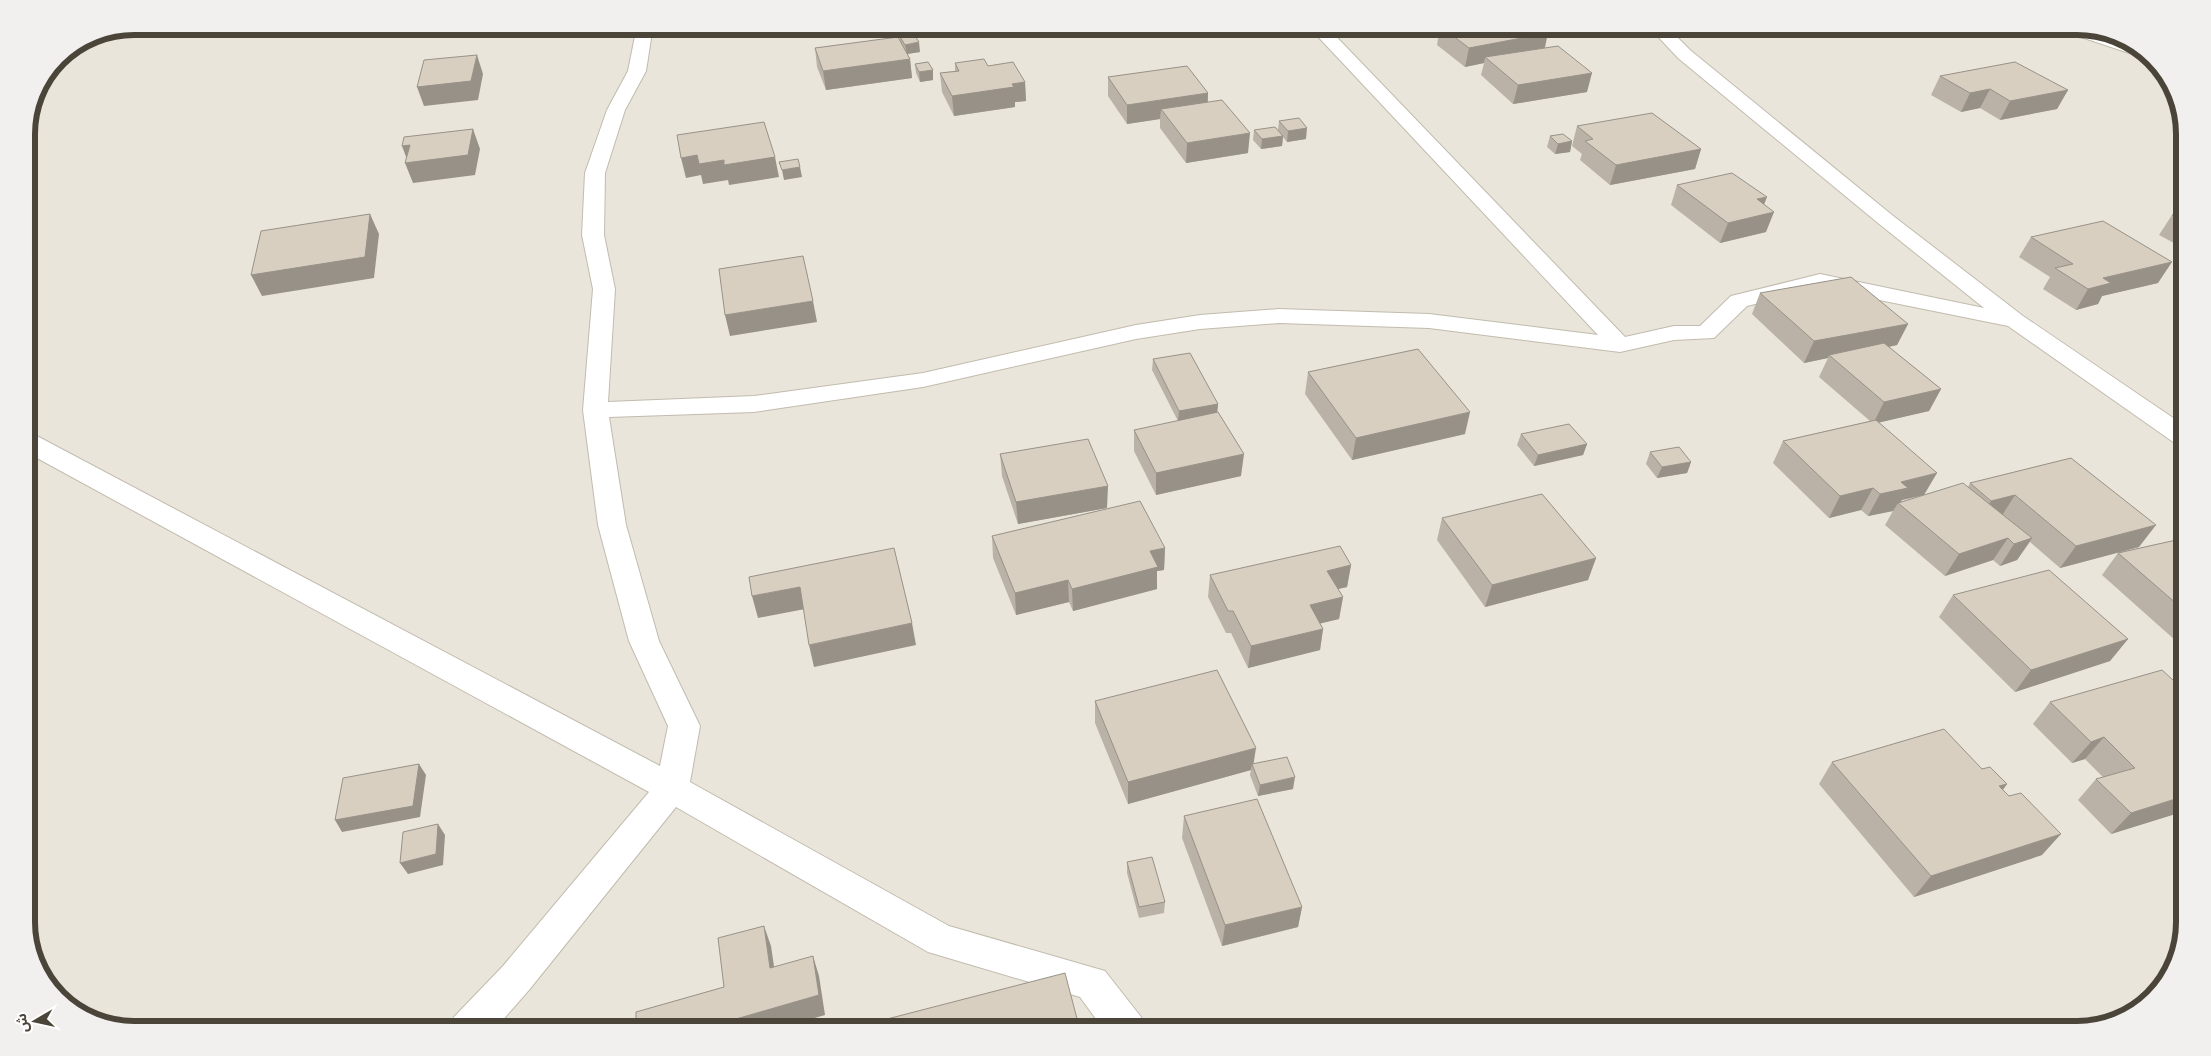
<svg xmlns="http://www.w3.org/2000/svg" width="2211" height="1056" viewBox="0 0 2211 1056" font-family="Arial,'Noto Sans Arabic',sans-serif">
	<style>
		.residential { fill: #eae5da }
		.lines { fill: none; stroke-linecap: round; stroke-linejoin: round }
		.street-casing { stroke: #c2bbae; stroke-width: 2 }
		.street { fill: #fff; fill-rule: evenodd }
		.wall { fill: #bab2a6 }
		.shaded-wall { fill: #979187 }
		.building { fill: #d8cfc1; stroke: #979187 }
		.rim { fill: none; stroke: #4b4439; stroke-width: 6 }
	</style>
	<rect width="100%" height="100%" fill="#f6f3ec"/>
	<polygon class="residential" points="134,26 2077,26 2125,37 2166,74 2185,127 2185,922 2174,970 2137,1012 2078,1030 134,1030 86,1019 45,982 27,930 26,127 35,92 58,58 93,34"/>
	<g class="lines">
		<g class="street-casing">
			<g id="street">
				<polygon points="637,26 653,26 646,71 625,110 605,173 604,235 615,289 608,402 754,396 923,373 1136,325 1200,315 1279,309 1429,314 1598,335 1308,26 1326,26 1625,337 1674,326 1700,326 1731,296 1820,274 1984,308 1878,223 1678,58 1648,26 1666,26 1690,50 1892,215 2023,316 2185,426 2185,446 2176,444 2008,326 1820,288 1747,306 1714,338 1674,340 1620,352 1429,328 1279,323 1200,329 1136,339 923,387 754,412 609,417 626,525 659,641 700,726 690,782 949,926 1105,971 1141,1017 1146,1030 1104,1030 1080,997 928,952 676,807 529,990 494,1030 449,1030 454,1017 503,966 649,792 26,452 26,433 35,435 660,766 668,726 629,641 598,525 583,410 593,289 582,235 585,173 607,110 628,71"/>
				<path d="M2058,26c32,0 62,8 87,29h-10l-75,-25z"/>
			</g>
		</g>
		<use href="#street" class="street"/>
	</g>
	<g class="wall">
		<polygon points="1440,26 1514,31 1545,48 1587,92 1513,104 1481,75 1484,63 1465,67 1437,45"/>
		<polygon points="899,35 920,52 907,54 910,59 912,78 826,90 817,67 815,48 900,40"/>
		<polygon points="955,63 988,66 1025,82 1026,101 1015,102 1015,107 954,116 942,92 940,73 955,71"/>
		<polygon points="915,64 933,80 920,82 916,73"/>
		<polygon points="1940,76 2068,90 2057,109 2000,120 1980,108 1961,112 1931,95"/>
		<polygon points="1108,77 1208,93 1208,102 1248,153 1186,163 1160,128 1160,119 1127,124 1108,96"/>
		<polygon points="1279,121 1306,139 1287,142 1283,137 1282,146 1261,149 1253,140 1254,130 1278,130"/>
		<polygon points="1577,126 1701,149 1695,169 1610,185 1580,160 1582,154 1572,146"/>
		<polygon points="1550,136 1572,141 1570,152 1555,154 1547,147"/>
		<polygon points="1677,185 1764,204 1766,232 1720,243 1671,205"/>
		<polygon points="2185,211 2185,249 2159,235 2172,215"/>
		<polygon points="2031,237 2158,283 2102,296 2098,304 2076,310 2043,289 2050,277 2019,257"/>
		<polygon points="1760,293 1908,324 1897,345 1889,347 1941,389 1929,411 1879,422 1924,495 1902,500 1901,502 1968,487 1970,483 2071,458 2139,547 2060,568 2030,542 2017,560 2000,566 1993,560 1945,576 1885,525 1893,511 1868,516 1861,510 1829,518 1773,463 1783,441 1870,421 1819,377 1828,358 1804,363 1752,314"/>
		<polygon points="1153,359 1218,404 1217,412 1241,476 1156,495 1134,451 1134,430 1178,421 1152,370"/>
		<polygon points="1308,372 1465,434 1352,460 1305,394"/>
		<polygon points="1521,434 1587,444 1583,455 1534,466 1517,445"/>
		<polygon points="1650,452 1691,462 1687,473 1657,478 1646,464"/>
		<polygon points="1000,454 1107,508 1018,524 1002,476"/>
		<polygon points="1442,518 1596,558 1588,580 1485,607 1437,540"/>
		<polygon points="992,536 1165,548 1164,570 1157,571 1157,589 1073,611 1069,602 1016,615 993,558"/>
		<polygon points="2185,538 2185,649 2102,575 2118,553"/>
		<polygon points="1351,565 1347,587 1338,589 1343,597 1339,619 1320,623 1323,629 1320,650 1248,668 1231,633 1226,633 1208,597 1210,575"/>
		<polygon points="1953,595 2128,639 2110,661 2015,692 1939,617"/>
		<polygon points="2185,691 2185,811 2111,834 2078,800 2096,779 2103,777 2085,759 2072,763 2033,724 2050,702"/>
		<polygon points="1095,701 1254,764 1293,789 1258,796 1250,775 1251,770 1128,804 1095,723"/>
		<polygon points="1832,762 1982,769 2007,784 2003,790 2042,855 1914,897 1819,784"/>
		<polygon points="1184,816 1302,907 1298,927 1222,946 1182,838"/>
		<polygon points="1127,862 1165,902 1164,913 1139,918 1127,873"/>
	</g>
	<g class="shaded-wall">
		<polygon points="1498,26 1515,26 1512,40 1548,33 1544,52 1485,57 1484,63 1465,67 1469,48"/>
		<polygon points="919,42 920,52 907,54 905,45"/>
		<polygon points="477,55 483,74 478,100 424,106 417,87"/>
		<polygon points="910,59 912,78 826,90 823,71"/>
		<polygon points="933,70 933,80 920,82 919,72"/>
		<polygon points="1592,73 1587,92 1513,104 1518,85"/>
		<polygon points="1025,82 1026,101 1015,102 1015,107 954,116 952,96 1012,84"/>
		<polygon points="1990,89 1980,108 1961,112 1970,93"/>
		<polygon points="2068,90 2057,109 2000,120 2010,101"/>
		<polygon points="1208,93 1207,112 1161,109 1160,119 1127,124 1127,105"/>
		<polygon points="1307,128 1306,139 1287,142 1288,131"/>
		<polygon points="473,129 480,149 475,175 413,183 405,163 408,162 402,146 410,145"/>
		<polygon points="1250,133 1248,153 1186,163 1187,143"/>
		<polygon points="1283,136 1282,146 1261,149 1262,139"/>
		<polygon points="1572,141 1570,152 1555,154 1558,144"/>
		<polygon points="1701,149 1695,169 1610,185 1616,165"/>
		<polygon points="697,155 724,160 775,157 779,177 729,185 728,180 703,184 701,175 686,178 681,158"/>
		<polygon points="800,167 802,177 784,180 782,170"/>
		<polygon points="1767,197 1760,215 1774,212 1766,232 1720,243 1728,223 1757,199"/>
		<polygon points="370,214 379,234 374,278 262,296 251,275"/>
		<polygon points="2172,262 2158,283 2102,296 2098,304 2076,310 2088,289 2103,278"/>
		<polygon points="813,301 817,322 730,336 725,315"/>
		<polygon points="1908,324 1897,345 1832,358 1829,355 1828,358 1804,363 1814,341"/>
		<polygon points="1941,389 1929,411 1873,424 1884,402"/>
		<polygon points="1218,404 1217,415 1178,422 1179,411"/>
		<polygon points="1470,412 1465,434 1352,460 1356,438"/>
		<polygon points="1587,444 1583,455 1534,466 1538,455"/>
		<polygon points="1244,454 1241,476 1156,495 1156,473"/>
		<polygon points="1691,462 1687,473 1657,478 1662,467"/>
		<polygon points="1937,473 1924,495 1902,500 1899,504 1898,503 1893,511 1868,516 1880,494 1901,482"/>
		<polygon points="1108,486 1107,508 1018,524 1016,502"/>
		<polygon points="1873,488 1861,510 1829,518 1840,496"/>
		<polygon points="2015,495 2001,517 1977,523 1991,501"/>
		<polygon points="2156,525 2139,547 2060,568 2076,546"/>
		<polygon points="2008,538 1993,560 1945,576 1959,554"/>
		<polygon points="2032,538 2017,560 2000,566 2014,544"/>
		<polygon points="1165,548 1164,570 1157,571 1157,589 1073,611 1072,589 1150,551"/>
		<polygon points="1596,558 1588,580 1485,607 1492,585"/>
		<polygon points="1351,565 1347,587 1324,592 1327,571"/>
		<polygon points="1068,580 1069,602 1016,615 1015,593"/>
		<polygon points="800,587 805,609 758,618 752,596"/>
		<polygon points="1343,597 1339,619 1306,627 1310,605"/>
		<polygon points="912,623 916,645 814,667 809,645"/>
		<polygon points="1323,629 1320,650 1248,668 1251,646"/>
		<polygon points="2128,639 2110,661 2015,692 2031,670"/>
		<polygon points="2104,737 2085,759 2072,763 2091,742"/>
		<polygon points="1256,748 1253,767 1252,764 1251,770 1128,804 1128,782"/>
		<polygon points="419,764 426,775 420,817 342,832 335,820"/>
		<polygon points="1295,777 1293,789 1258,796 1260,785"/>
		<polygon points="2007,784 1990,806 1999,786"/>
		<polygon points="2185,796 2185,811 2111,834 2131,813"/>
		<polygon points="438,824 445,835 443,865 408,874 400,863"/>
		<polygon points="2061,834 2042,855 1914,897 1931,876"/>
		<polygon points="1302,907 1298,927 1222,946 1225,925"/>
		<polygon points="764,926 771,946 777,987 770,968"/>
		<polygon points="813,956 819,976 825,1015 774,1030 698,1030"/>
	</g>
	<g class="building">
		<polygon points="1440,26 1499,26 1507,32 1538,27 1548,33 1469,48"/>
		<polygon points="913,33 919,42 905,45 899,35"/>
		<polygon points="898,37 910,59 823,71 815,48"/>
		<polygon points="1558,46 1592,73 1518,85 1485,57"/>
		<polygon points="477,55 471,81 417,87 424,60"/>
		<polygon points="984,59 988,66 1013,62 1025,82 1012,84 1014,87 952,96 940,73 959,71 955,63"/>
		<polygon points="928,62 933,70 919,72 915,64"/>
		<polygon points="2015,62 2068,90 2010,101 1990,89 1970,93 1940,76"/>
		<polygon points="1187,66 1208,93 1127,105 1108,77"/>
		<polygon points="1222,100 1250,133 1187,143 1161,109"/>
		<polygon points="1652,113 1701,149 1616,165 1585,141 1593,139 1577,126"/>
		<polygon points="1299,118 1307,128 1288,131 1279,121"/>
		<polygon points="764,122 775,157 724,165 724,160 699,164 697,155 681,158 677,135"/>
		<polygon points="1275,127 1283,136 1262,139 1254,130"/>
		<polygon points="473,129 468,155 405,163 410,145 402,146 404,137"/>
		<polygon points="1563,134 1572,141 1558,144 1550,136"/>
		<polygon points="798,159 800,167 782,170 779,162"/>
		<polygon points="1732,173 1767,197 1757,199 1774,212 1728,223 1677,185"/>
		<polygon points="2185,211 2185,222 2172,215"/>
		<polygon points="370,214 365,257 251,275 261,231"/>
		<polygon points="2103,221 2172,262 2103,278 2111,283 2088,289 2055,268 2073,264 2031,237"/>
		<polygon points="803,256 813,301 725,315 719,269"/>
		<polygon points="1851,277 1908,324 1814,341 1760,293"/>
		<polygon points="1884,343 1941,389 1884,402 1829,355"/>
		<polygon points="1418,349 1470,412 1356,438 1308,372"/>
		<polygon points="1190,353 1218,404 1179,411 1153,359"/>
		<polygon points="1218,412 1244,454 1156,473 1134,430"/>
		<polygon points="1876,420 1937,473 1901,482 1908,488 1880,494 1873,488 1840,496 1783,441"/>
		<polygon points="1569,424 1587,444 1538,455 1521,434"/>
		<polygon points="1088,439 1108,486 1016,502 1000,454"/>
		<polygon points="1679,447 1691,462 1662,467 1650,452"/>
		<polygon points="2071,458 2156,525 2076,546 2015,495 1991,501 1970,483"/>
		<polygon points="1963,483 2032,538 2014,544 2008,538 1959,554 1898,503"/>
		<polygon points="1542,494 1596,558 1492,585 1442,518"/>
		<polygon points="1140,501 1165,548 1150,551 1158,567 1072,589 1068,580 1015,593 992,536"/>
		<polygon points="2185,538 2185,611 2118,553"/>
		<polygon points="1340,546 1351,565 1327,571 1343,597 1310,605 1323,629 1251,646 1233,611 1228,611 1210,575"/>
		<polygon points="894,548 912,623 809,645 800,587 752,596 749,577"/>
		<polygon points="2049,570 2128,639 2031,670 1953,595"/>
		<polygon points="1217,670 1256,748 1128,782 1095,701"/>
		<polygon points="2162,670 2185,691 2185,796 2131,813 2096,779 2135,768 2104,737 2091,742 2050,702"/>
		<polygon points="1944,729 1982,769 1990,767 2007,784 1999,786 2009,796 2021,793 2061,834 1931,876 1832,762"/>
		<polygon points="1287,757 1295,777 1260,785 1252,764"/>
		<polygon points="419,764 413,806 335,820 343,778"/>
		<polygon points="1257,799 1302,907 1225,925 1184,816"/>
		<polygon points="438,824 436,854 400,863 403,832"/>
		<polygon points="1152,857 1165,902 1139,907 1127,862"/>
		<polygon points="764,926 770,968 813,956 819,995 698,1030 636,1030 636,1012 724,987 718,938"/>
		<polygon points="1065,973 1080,1030 861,1030 860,1026"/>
	</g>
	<path d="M0 0H2211V1056H0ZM134 35H2077A99 99 0 0 1 2176 134V922A99 99 0 0 1 2077 1021H134A99 99 0 0 1 35 922V134A99 99 0 0 1 134 35Z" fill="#f1f0ef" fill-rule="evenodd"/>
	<path class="rim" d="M134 35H2077A99 99 0 0 1 2176 134V922A99 99 0 0 1 2077 1021H134A99 99 0 0 1 35 922V134A99 99 0 0 1 134 35Z"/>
	<g transform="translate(35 1021) rotate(261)" stroke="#ffffff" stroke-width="4" paint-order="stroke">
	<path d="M0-4L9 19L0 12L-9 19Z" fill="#4b4439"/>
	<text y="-8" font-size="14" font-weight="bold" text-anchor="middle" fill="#4b4439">ش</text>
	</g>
</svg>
